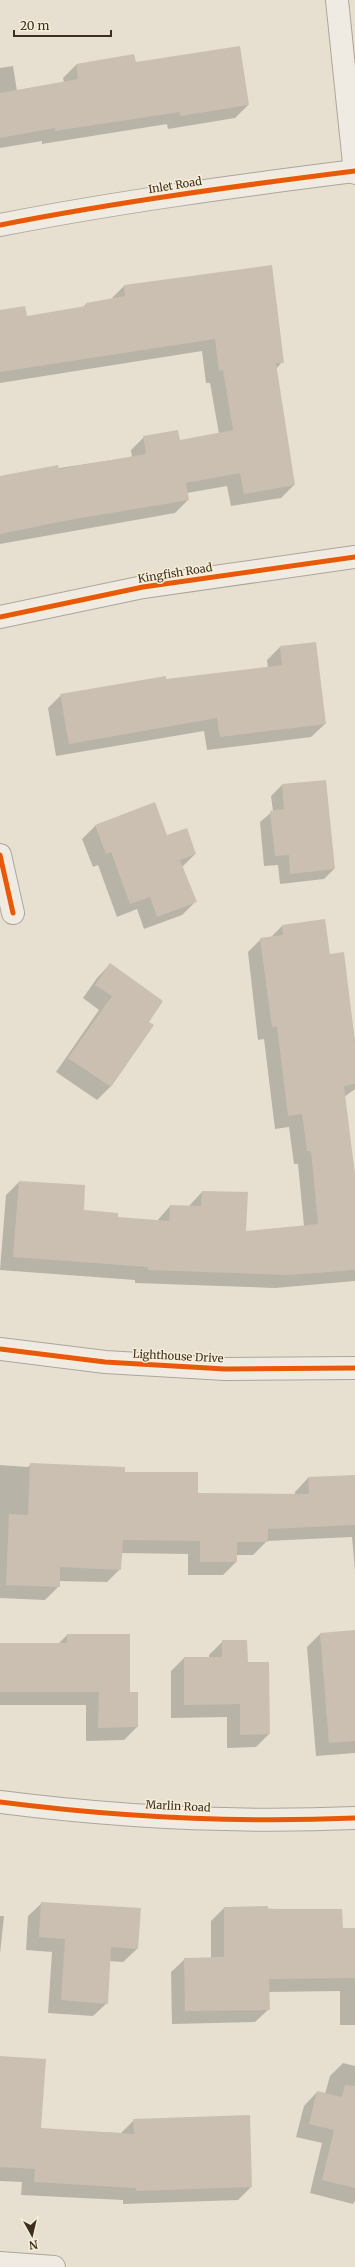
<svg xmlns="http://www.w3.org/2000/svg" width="355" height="2267" viewBox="0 0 355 2267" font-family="Merriweather,serif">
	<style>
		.shadow { fill: #0003 }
		.building { fill: #cbbfb2 }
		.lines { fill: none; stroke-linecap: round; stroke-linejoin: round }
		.minor-casing { stroke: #ada599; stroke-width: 24 }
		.minor { stroke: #efebe3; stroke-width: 22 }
		.cycleway-casing { stroke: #f7eed8; stroke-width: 8 }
		.cycleway { stroke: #e8590c; stroke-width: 5 }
		.labels { text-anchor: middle; stroke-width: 3; stroke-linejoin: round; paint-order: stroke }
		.street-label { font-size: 11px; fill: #3d2e20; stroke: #f7eed8 }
	</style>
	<rect width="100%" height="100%" fill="#e7e0d1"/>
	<g class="shadow">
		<polygon points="135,63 248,105 235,118 168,129 167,124 42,144 42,141 0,148 0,68 13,66 17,91 64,82 63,78 76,65"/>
		<polygon points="271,266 282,362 276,369 294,485 281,498 231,506 227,486 187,493 188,500 175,513 0,544 0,477 132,457 131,450 144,437 179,441 219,434 210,383 206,383 202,351 0,383 0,311 26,317 82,308 86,304 111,299 124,286"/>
		<polygon points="280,647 325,724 311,737 207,750 204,731 56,756 48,708 61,695 268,668 267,660"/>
		<polygon points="325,781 334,869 324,879 280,884 278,865 264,866 260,822 273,811 271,796 282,785"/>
		<polygon points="95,826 167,837 195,854 182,867 195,902 182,915 144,929 137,909 117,917 98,865 93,867 82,839"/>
		<polygon points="282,926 329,955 343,953 355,1042 355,1089 344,1097 355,1175 355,1281 275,1288 135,1283 135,1280 0,1270 6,1195 19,1182 82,1211 117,1218 157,1221 170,1206 189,1206 202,1192 245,1232 304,1226 298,1164 294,1164 289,1127 275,1129 264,1039 258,1040 248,952 261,939 270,938"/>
		<polygon points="110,964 147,1022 153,1025 110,1087 97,1100 56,1072 99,1010 83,998 97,978"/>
		<polygon points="31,1464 124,1473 197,1494 295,1495 295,1492 308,1478 355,1476 355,1571 352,1537 267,1541 253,1555 236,1555 236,1562 223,1575 188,1575 188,1554 121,1553 120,1569 107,1582 59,1581 59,1586 45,1600 0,1598 0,1465 28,1467"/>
		<polygon points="355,1631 355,1753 316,1756 307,1647 320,1634"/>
		<polygon points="67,1635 129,1693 137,1693 137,1727 124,1740 86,1741 86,1705 0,1705 0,1644 58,1644"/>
		<polygon points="223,1641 247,1663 269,1734 256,1747 227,1748 227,1717 171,1718 171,1671 184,1658 209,1658 209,1655"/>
		<polygon points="42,1903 137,1949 123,1962 109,1961 107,2003 93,2016 48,2013 52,1952 26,1950 28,1916"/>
		<polygon points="224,1908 341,1910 342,1929 355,1929 355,2025 340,2025 340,1991 268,1992 269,2009 255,2022 172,2024 171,1972 185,1959 211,1959 211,1921"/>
		<polygon points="0,1916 4,1916 0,1954"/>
		<polygon points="0,2058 40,2129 121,2133 134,2120 251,2187 238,2200 123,2204 123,2200 21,2195 22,2182 0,2181"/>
		<polygon points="343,2063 355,2066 355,2201 353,2204 310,2193 322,2143 296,2137 304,2106 317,2092 325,2094 330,2076"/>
	</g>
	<g class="building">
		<polygon points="240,46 249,105 180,116 180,112 55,131 55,128 0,138 0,93 78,79 76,64 134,54 136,62"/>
		<polygon points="272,265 284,363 276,363 295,485 244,494 240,473 186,483 189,500 69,520 0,534 0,476 58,465 59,469 146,454 143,436 178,430 180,440 233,430 223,370 219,371 215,339 0,372 0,310 25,306 27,316 86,306 86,303 125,296 124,285"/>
		<polygon points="316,642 326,724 220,737 217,718 69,744 60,694 166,676 166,679 282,665 280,646"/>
		<polygon points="326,780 335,869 290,874 289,855 275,856 270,811 284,809 282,784"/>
		<polygon points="155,802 167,835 187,828 196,854 180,860 197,902 157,917 150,897 130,904 111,852 106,854 95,825"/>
		<polygon points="325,919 330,954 344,952 355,1043 355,1084 344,1086 355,1175 355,1270 289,1275 148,1270 148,1267 13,1257 19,1181 85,1185 84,1210 118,1213 118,1217 169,1221 170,1205 201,1206 202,1191 248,1192 246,1231 318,1224 311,1151 307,1151 302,1114 288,1116 277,1026 272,1027 260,938 283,935 282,925"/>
		<polygon points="110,963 163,1001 149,1022 154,1025 111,1087 68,1058 112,996 95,985"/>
		<polygon points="30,1463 125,1467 125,1472 198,1472 198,1493 309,1494 308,1477 355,1475 355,1525 268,1529 268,1542 237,1542 237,1562 200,1562 200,1541 123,1540 121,1570 60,1567 60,1587 6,1585 9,1514 28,1515"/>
		<polygon points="355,1630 355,1741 329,1743 320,1633"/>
		<polygon points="67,1634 130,1634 130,1692 138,1692 138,1727 98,1728 99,1692 0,1692 0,1643 67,1643"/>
		<polygon points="222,1640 247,1640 248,1662 269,1662 270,1734 240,1735 240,1704 184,1705 184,1657 222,1657"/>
		<polygon points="41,1902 141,1908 138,1949 111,1947 108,2004 61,2000 65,1939 39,1937"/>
		<polygon points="268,1906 268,1909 342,1909 343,1928 355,1928 355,1978 269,1979 270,2010 185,2011 184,1958 224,1957 224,1907"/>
		<polygon points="0,2056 46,2059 41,2128 134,2134 133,2119 250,2115 252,2187 136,2191 136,2188 34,2182 35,2169 0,2167"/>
		<polygon points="345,2085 355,2086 355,2188 322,2180 334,2130 309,2124 317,2091 342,2097"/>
	</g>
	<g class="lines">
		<g class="minor-casing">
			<g id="minor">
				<polyline points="337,0 355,173"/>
				<path d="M0,225c117,-23 236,-39 355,-54"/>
				<polyline points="0,617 143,587 355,557"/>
				<polyline points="0,855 13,913"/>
				<polyline points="0,1349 105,1362 225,1369 355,1368"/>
				<path d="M0,1802c117,15 237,21 355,16"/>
				<polyline points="0,2263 54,2267"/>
			</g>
		</g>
		<use href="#minor" class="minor"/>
		<g class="cycleway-casing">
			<g id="cycleway">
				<path d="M0,225c117,-23 236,-39 355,-54"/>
				<polyline points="0,617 143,587 355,557"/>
				<polyline points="0,855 13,913"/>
				<polyline points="0,1349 105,1362 225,1369 355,1368"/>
				<path d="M0,1802c117,15 237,21 355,16"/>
			</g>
		</g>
		<use href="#cycleway" class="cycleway"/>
	</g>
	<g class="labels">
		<g class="street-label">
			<text transform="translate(175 185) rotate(-9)" y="4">Inlet Road</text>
			<text transform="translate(175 573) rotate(-9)" y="4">Kingfish Road</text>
			<text transform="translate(178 1356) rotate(3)" y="4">Lighthouse Drive</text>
			<text transform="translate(178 1806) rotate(3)" y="4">Marlin Road</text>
		</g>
	</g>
	<g transform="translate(32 2235) rotate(172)" stroke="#f7eed8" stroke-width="3" paint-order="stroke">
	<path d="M0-3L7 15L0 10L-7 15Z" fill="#3d2e20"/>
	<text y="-6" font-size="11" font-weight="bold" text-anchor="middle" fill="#3d2e20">N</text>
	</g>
	<path d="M14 30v6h97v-6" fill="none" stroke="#3d2e20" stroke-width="2"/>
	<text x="20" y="30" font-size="12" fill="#3d2e20" stroke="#f7eed8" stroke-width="3" paint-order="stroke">20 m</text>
</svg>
